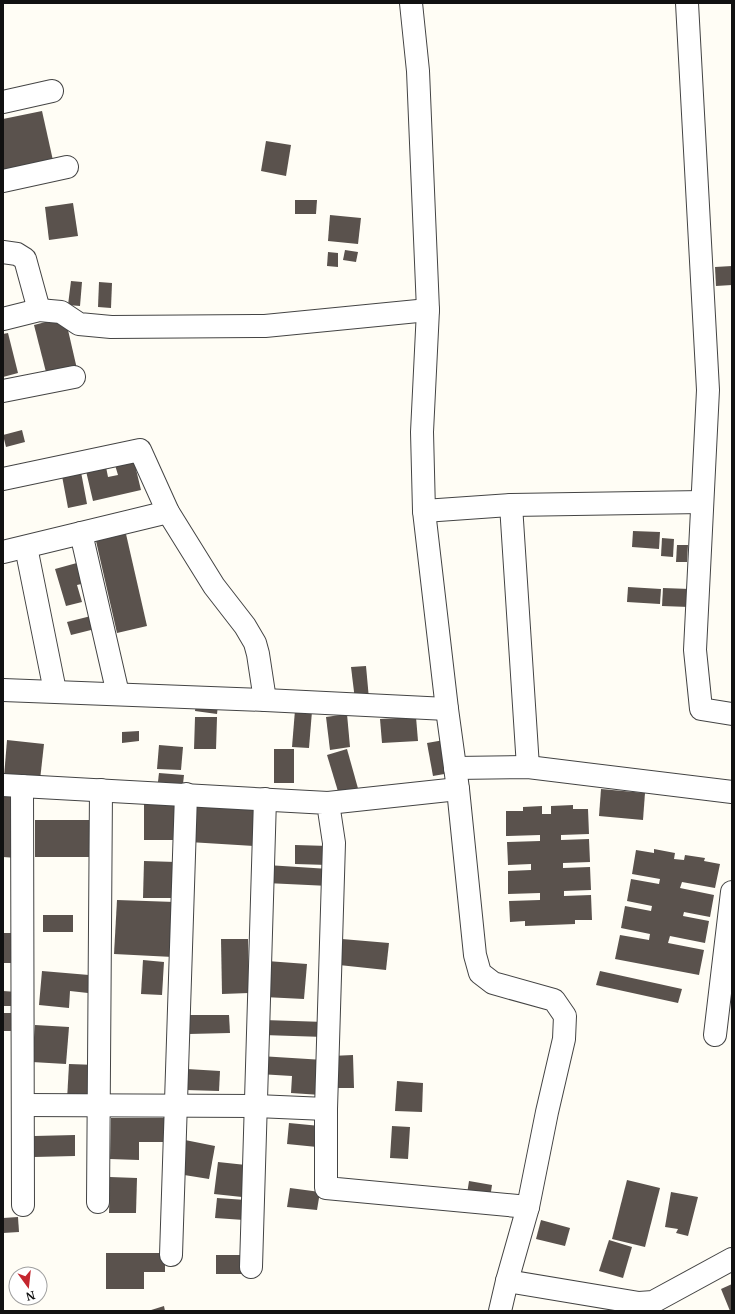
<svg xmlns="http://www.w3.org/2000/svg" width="735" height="1314" viewBox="0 0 735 1314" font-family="Merriweather,serif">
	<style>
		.building { fill: #5a524d }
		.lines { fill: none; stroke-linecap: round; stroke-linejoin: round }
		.minor-casing { stroke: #444; stroke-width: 24 }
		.minor { stroke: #fff; stroke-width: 22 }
	</style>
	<rect width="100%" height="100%" fill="#fffdf5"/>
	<g class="building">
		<polygon points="42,111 54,165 3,176 3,119"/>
		<polygon points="266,141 291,145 286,176 261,171"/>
		<polygon points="295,200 317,200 316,214 295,214"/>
		<polygon points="73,203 78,236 49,240 45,207"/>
		<polygon points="330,215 361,218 358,244 328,241"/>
		<polygon points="345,250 358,252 356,262 343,260"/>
		<polygon points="328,252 338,253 338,267 327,266"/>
		<polygon points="732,266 732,285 716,286 715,267"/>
		<polygon points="71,281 82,282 80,306 68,305"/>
		<polygon points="99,282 112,283 111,308 98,307"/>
		<polygon points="65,317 77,369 47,376 34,325"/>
		<polygon points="8,333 18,373 3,377 3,334"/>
		<polygon points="22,430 25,442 6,447 3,435"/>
		<polygon points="134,461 141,490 93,501 86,471 106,467 108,477 118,475 115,465"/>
		<polygon points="81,472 87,504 68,508 62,476"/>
		<polygon points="633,531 660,532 659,549 632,547"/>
		<polygon points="126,534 147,626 117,633 96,541"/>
		<polygon points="662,538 674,539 673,557 661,556"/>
		<polygon points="677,545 688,545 687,562 676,562"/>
		<polygon points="84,561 90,582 77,585 82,602 66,606 55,569"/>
		<polygon points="628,587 661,589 660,604 627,602"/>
		<polygon points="663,588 690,589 689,607 662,606"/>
		<polygon points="95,615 99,628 71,635 67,622"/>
		<polygon points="366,666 369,699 355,700 351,667"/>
		<polygon points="196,702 218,705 217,714 195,711"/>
		<polygon points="295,710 312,711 309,748 292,747"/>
		<polygon points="347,714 350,747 330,750 326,717"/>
		<polygon points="195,717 217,717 216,749 194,749"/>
		<polygon points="416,717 418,741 382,743 380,719"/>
		<polygon points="139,731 139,741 122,743 122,732"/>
		<polygon points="7,740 44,744 40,780 4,777"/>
		<polygon points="444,740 450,773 433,776 427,743"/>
		<polygon points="159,745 183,747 181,770 157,769"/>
		<rect x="274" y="749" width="20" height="34"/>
		<polygon points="347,749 359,792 340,798 327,755"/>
		<polygon points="159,773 184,775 182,793 157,790"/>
		<polygon points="601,789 645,793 643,820 599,816"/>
		<polygon points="19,795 17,858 3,857 3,796"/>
		<polygon points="144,801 178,802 177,840 144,840"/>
		<polygon points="192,804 257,808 254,846 189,842"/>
		<polygon points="573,805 573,809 588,809 589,834 561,835 561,840 589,839 590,862 563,863 563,868 590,867 591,890 564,891 564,896 591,895 592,920 575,920 575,924 525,926 525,921 510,922 509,901 540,900 540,893 508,894 508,871 531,870 531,864 508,865 507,842 540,841 540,835 506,836 506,811 523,811 523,807 542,806 542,814 551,814 551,806"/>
		<rect x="35" y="820" width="59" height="37"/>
		<polygon points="295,845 329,846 328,865 295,864"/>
		<polygon points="654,849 675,853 674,859 684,860 685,855 705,858 704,861 720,864 715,888 682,882 680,888 714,895 710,917 684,912 683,916 709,921 705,943 670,936 668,943 704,950 699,975 615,959 620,935 649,940 650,934 621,928 625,906 651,911 652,906 627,901 631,879 659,884 660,879 632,874 636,850 654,853"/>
		<polygon points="144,861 176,862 175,898 143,898"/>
		<polygon points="267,865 329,869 329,886 266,883"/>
		<polygon points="117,900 175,902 173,957 114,954"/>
		<rect x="43" y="915" width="30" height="17"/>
		<polygon points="3,933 20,933 19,963 3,963"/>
		<polygon points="221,939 248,939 249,993 222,994"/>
		<polygon points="342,939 389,943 386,970 339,965"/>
		<polygon points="143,960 164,962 162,995 141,994"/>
		<polygon points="267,961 307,964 304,999 264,997"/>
		<polygon points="42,971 89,975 88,993 70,991 69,1008 39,1005"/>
		<polygon points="600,971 682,989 678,1003 596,985"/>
		<polygon points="3,991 17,992 16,1006 3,1006"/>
		<polygon points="3,1013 17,1013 16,1031 3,1031"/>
		<polygon points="189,1015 229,1015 230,1033 189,1034"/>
		<polygon points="264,1020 325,1022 324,1037 263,1035"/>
		<polygon points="35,1025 69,1027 66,1064 32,1062"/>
		<polygon points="353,1055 354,1088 331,1088 331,1056"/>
		<polygon points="260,1056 324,1060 321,1095 291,1093 292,1076 259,1074"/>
		<polygon points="69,1064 97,1065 95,1102 67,1100"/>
		<polygon points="187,1069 220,1071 219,1091 186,1090"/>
		<polygon points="397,1081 423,1083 422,1112 395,1111"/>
		<polygon points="111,1118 171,1118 171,1142 139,1142 139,1160 110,1159"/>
		<polygon points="289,1123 320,1126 317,1147 287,1144"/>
		<polygon points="392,1126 410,1127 408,1159 390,1158"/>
		<polygon points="75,1135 75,1156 34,1157 34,1136"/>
		<polygon points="185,1140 215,1146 209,1179 178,1174"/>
		<polygon points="218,1162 246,1165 242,1197 214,1194"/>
		<polygon points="110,1177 137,1178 136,1213 109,1213"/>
		<polygon points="627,1180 660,1188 645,1247 612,1239"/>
		<polygon points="469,1181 492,1185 490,1198 467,1194"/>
		<polygon points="290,1188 320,1192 317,1210 287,1207"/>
		<polygon points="671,1192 698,1197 688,1236 676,1233 678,1229 665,1227"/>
		<polygon points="217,1198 246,1200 244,1220 215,1218"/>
		<polygon points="18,1217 19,1232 3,1233 3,1218"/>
		<polygon points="541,1220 570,1228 565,1246 536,1239"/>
		<polygon points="609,1240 632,1247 623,1278 599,1271"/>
		<polygon points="106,1253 165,1253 165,1272 144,1272 144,1289 106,1289"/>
		<rect x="216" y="1255" width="26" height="19"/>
		<polygon points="732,1284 732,1311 730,1311 721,1289"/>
		<polygon points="164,1306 165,1311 148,1311"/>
	</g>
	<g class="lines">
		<g class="minor-casing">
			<g id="minor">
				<polyline points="411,3 418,71 428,310 422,432 424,511 447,709 458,789 475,955 480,973 493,983 554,1000 565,1016 564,1039 547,1112 528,1207 507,1281 500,1311"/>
				<polyline points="687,3 708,390 695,650 701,709 732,714"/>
				<polyline points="3,102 52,91"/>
				<polyline points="3,181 67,167"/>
				<polyline points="3,252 17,254 25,259 39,310"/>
				<polyline points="3,319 39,310 61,312 79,324 111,327 265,326 428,310"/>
				<polyline points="3,391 74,377"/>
				<polyline points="3,479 140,450 168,512 214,586 245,626 255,643 258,654 265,700"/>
				<polyline points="511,505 528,767"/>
				<polyline points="424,511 511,505 702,502"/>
				<polyline points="81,533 118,694"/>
				<polyline points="26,547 55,691"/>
				<polyline points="3,552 168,512"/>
				<polyline points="3,690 265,700 447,709"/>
				<polyline points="455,768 528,767 732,792"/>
				<polyline points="3,785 328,803 334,843 326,1109 326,1188 528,1207"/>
				<polyline points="22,786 23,1205"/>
				<polyline points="328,803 458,789"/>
				<polyline points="715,1035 732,892"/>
				<polyline points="23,1105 256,1106 326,1109"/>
				<polyline points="98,1202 101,790"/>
				<polyline points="171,1255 186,794"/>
				<polyline points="251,1267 265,799"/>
				<polyline points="507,1281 639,1303 653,1302 732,1259"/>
			</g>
		</g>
		<use href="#minor" class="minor"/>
	</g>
	<rect width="735" height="1314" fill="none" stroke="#111111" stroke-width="8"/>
	<g transform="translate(28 1286) rotate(165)"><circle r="19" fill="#ffffff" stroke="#a0a0a0"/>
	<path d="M0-3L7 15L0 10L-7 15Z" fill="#c4262e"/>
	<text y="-6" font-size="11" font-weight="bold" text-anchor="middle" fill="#111111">N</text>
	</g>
</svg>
